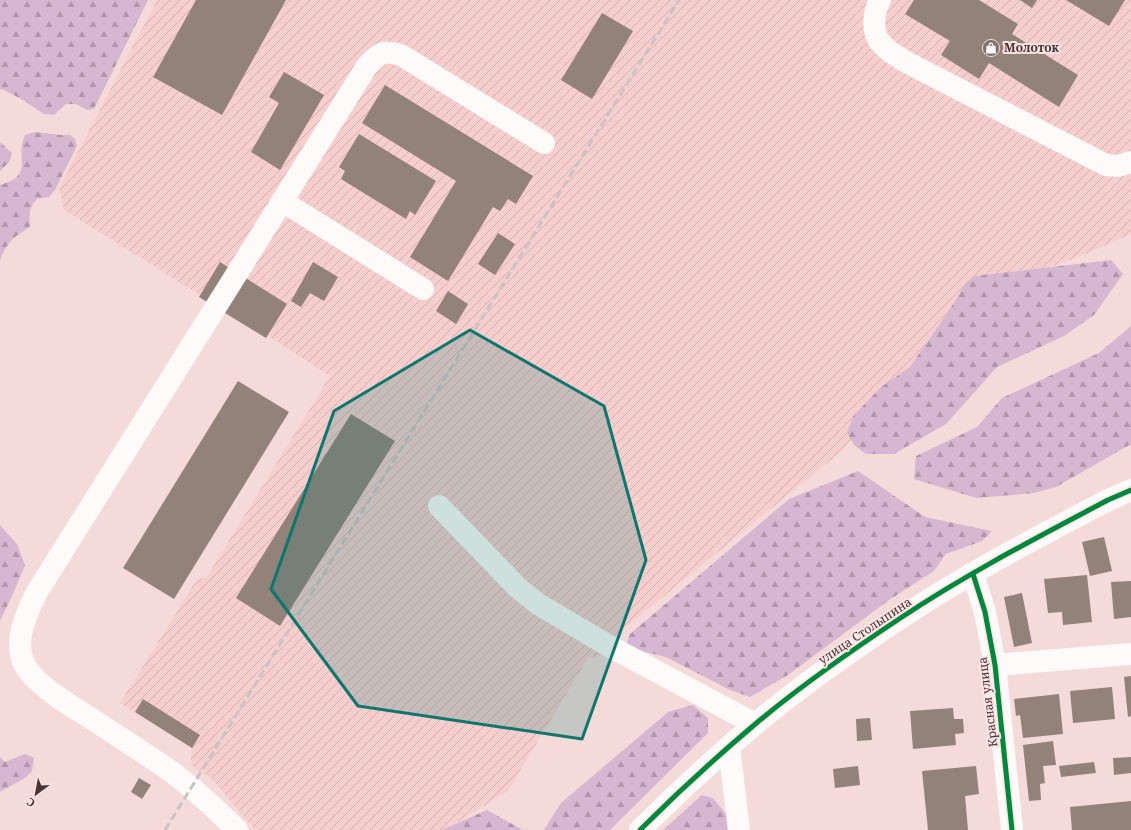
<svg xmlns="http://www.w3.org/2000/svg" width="1131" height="830" viewBox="0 0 1131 830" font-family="'Noto Serif',serif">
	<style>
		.industrial { fill: url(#industrial-furrows) }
		.forest { fill: url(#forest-firs) }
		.building { fill: #928279 }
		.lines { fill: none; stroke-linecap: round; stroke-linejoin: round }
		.minor { stroke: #fdfaf9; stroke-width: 22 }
		.rail { stroke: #cac3c3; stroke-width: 3; stroke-dasharray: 8 4; stroke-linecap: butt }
		.cycleway-casing { stroke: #fce5e4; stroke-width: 8 }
		.cycleway { stroke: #00873e; stroke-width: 5 }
		.marked { fill: #0f766e; fill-opacity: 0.2; stroke: #0f766e; stroke-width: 3; stroke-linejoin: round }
		.labels { text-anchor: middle; stroke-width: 4; stroke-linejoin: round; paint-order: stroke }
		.poi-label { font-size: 12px; font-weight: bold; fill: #493333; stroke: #fce5e4; text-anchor: start }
		.street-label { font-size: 12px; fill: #493333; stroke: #fce5e4 }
	</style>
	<defs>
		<pattern id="industrial-furrows" width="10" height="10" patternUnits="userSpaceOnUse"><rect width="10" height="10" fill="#f6cece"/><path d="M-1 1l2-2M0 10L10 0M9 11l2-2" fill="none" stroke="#d4b1b1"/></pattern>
		<pattern id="forest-firs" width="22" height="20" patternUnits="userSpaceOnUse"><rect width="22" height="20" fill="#d7b6d2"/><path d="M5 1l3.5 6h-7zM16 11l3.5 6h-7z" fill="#b095ab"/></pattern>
	</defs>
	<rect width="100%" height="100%" fill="#f4dbda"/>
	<polygon class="industrial" points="157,0 1131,0 1131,234 1076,258 967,296 843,450 616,635 604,655 588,658 508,791 445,830 255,830 211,778 190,765 192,748 120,703 196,581 208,575 330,376 268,336 266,338 199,297 200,295 64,210 59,188"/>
	<g class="forest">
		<polygon points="0,0 148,0 94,109 87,110 76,104 66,104 54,115 44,114 23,100 2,89 0,90"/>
		<path d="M35,132l26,3h9l5,4 2,7 -22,44 -6,7 -12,2c-8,8 -8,17 -7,28 -16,10 -24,15 -30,34v-76c36,-11 14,-26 25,-50z"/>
		<polygon points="0,142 12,153 10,161 0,171"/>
		<polygon points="1111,260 1123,274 1094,315 1064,336 997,367 946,424 894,454 866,454 854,445 847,432 854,415 881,387 910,367 950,309 966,283 975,276"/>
		<polygon points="1131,326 1131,444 1056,487 1034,493 976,498 914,479 916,456 977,427 1002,398 1099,353"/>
		<polygon points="858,471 925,517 992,531 982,541 946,554 934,571 889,600 788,675 750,697 730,690 666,657 625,647 630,634 789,499"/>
		<polygon points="0,525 17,544 25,565 13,594 0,621"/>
		<polygon points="693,705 708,718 708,733 610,830 544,830 561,803 668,712"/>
		<polygon points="25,754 34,758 32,771 25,778 0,792 0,757 5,762"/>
		<polygon points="702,795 713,798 726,814 728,830 663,830"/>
		<polygon points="487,810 523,830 442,830"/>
	</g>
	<g class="building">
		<polygon points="196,0 286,0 222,115 153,77"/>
		<polygon points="914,0 979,0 1018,24 1012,34 1078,75 1059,107 989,63 979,79 941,55 950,41 905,14"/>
		<polygon points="1020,0 1037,0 1032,8"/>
		<polygon points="1066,0 1125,0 1109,26"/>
		<polygon points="602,13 633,31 592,99 561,80"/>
		<polygon points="284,72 324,95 280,170 251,152 279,103 269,97"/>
		<polygon points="385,85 533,176 516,204 508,199 500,211 493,207 448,281 410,257 456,181 362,123"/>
		<polygon points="359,134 436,181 415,215 410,211 406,219 341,179 345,171 339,167"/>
		<polygon points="498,233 515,244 495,275 478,264"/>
		<polygon points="220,262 287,304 266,338 199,297"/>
		<polygon points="313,262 338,277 324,301 310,293 301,307 291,301"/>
		<polygon points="448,291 468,304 456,324 436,311"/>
		<polygon points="238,381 289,412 174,599 123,568"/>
		<polygon points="351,414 395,441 280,626 236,598"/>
		<polygon points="1104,537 1112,571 1090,576 1082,542"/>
		<polygon points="1087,575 1092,622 1063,625 1062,612 1048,613 1044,579"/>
		<polygon points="1131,581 1131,617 1114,619 1111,582"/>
		<polygon points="1022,593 1032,643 1014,647 1004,597"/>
		<polygon points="1131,676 1131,716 1128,717 1124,677"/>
		<polygon points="1112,687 1115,719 1073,723 1070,691"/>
		<polygon points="1059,694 1063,734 1023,738 1020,715 1016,716 1014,699"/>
		<polygon points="143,699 200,735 192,748 135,712"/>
		<polygon points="953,708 954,719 963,719 964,733 955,734 956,745 913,749 910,711"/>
		<polygon points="870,718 872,740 857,741 856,719"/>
		<polygon points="1053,741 1056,765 1043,766 1045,783 1040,784 1041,800 1029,801 1023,745"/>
		<polygon points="1131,757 1131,773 1114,775 1113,758"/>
		<polygon points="1094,762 1096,773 1061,777 1059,766"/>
		<polygon points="858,766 860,785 835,788 833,769"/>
		<polygon points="976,766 979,794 965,796 968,830 928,830 922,771"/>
		<polygon points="139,778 151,785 142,799 131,792"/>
		<polygon points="1131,801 1131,830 1072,830 1070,807"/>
	</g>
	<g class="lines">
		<g class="minor">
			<path d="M880,0c-6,11 -9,31 0,42 7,9 18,15 28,21l198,102 12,1 13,-4"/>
			<polyline points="282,201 423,289"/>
			<polyline points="439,506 518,588 538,604 609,646 755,724"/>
			<polyline points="973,574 985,612 995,665 1012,830"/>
			<polyline points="995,665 1131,654"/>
			<polyline points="729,747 739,830"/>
			<path d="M237,830c-23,-23 -44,-43 -71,-62 -24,-17 -49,-32 -74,-49 -20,-13 -60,-35 -69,-58 -9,-23 4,-48 14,-69l330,-526c14,-14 16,-16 34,-11l143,88"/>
			<path d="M640,830c36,-36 74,-71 113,-104 47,-40 99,-76 149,-109 66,-44 136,-80 206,-117l23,-10"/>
		</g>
		<polyline class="rail" points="165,830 679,0"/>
		<g class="cycleway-casing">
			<g id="cycleway">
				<polyline points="973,574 985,612 995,665 1012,830"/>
				<path d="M640,830c36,-36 74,-71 113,-104 47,-40 99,-76 149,-109 66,-44 136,-80 206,-117l23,-10"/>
			</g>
		</g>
		<use href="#cycleway" class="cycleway"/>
	</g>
	<path class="marked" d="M470,330l134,76 42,154 -64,179 -224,-33 -87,-117 63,-178z"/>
	<defs>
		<g id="shop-disc" transform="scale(0.9)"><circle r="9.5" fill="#856e6d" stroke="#fce5e4"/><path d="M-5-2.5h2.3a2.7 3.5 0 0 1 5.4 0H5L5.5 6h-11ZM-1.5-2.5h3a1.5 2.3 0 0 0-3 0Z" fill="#fff"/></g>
	</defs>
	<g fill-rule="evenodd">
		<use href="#shop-disc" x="991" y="48"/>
	</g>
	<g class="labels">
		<g class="poi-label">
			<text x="1004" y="52">Молоток</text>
		</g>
		<g class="street-label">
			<text transform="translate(865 631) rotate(-34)" y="4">улица Столыпина</text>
			<text transform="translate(988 702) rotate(-97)" y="4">Красная улица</text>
		</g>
	</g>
	<g transform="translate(36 794) rotate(212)" stroke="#fce5e4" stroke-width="3" paint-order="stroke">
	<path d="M0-3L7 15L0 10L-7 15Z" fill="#493333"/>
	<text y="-6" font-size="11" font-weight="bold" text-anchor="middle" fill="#493333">С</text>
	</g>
</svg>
